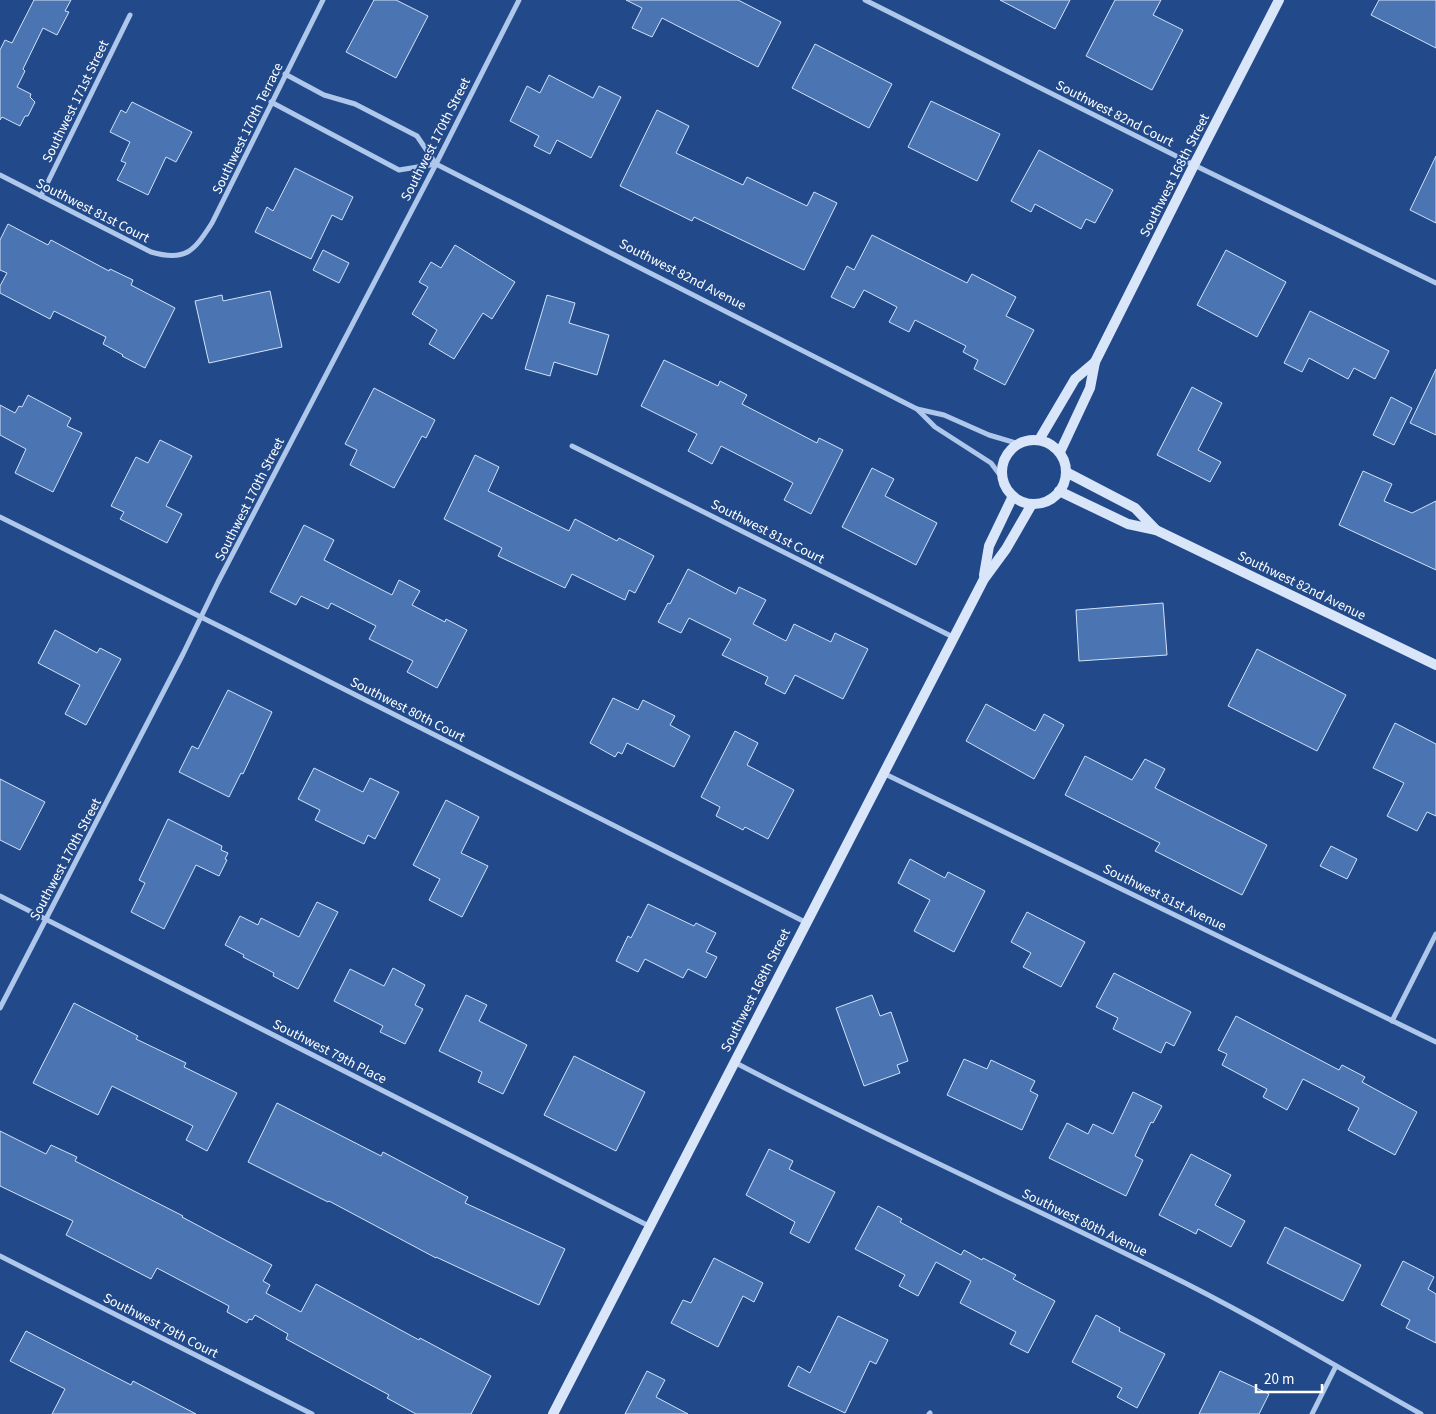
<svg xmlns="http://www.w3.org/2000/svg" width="1436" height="1414" viewBox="0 0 1436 1414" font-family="'Source Sans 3',sans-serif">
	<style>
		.building { fill: #4a74b2; stroke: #d2e2f8 }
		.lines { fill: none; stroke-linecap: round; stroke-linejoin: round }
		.street { stroke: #aec7eb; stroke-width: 5 }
		.secondary { stroke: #d9e5f8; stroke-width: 10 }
		.labels { text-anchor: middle; stroke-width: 4; stroke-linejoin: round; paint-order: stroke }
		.street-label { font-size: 14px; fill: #fff; stroke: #224a8a }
	</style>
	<rect width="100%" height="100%" fill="#224a8a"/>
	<g class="building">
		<polygon points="34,0 71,0 65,11 69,12 57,35 43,28 23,69 25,71 17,87 31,94 30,97 35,102 28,116 25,116 20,126 2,117 0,120 0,50 5,40 12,43"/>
		<polygon points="374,0 396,0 428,16 396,78 346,52"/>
		<polygon points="626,0 738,0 781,22 758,67 662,18 652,37 632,28 642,8"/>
		<polygon points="1000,0 1070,0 1055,29"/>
		<polygon points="1115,0 1161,0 1153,15 1183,30 1152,90 1086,56"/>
		<polygon points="1379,0 1436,0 1436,48 1371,15"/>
		<polygon points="815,44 892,84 869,128 792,88"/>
		<polygon points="549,75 593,98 599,86 621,97 591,158 557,140 550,154 534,146 539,136 510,121 527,86 540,93"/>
		<polygon points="931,101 1000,134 977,181 908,147"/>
		<polygon points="132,102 192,132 176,162 166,157 148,195 117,180 126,163 121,161 130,142 110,132 121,110 126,113"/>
		<polygon points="657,110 689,126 676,153 743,185 747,177 807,206 814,192 837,203 804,270 694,217 692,221 620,186"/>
		<polygon points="1039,150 1113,190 1095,223 1086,219 1081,229 1035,204 1031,212 1011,201"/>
		<polygon points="1436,156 1436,223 1410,210"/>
		<polygon points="295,168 353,197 342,220 332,215 311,259 255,232 267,207 273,211"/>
		<polygon points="8,224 48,245 51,240 109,271 110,269 133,280 131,285 175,308 145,368 122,356 123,355 103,344 106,337 54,311 50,319 0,293 0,286 7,273 0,270 0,240"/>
		<polygon points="872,235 967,283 972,274 1016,297 1006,316 1034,330 1005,385 974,369 978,360 963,352 966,346 915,320 909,332 889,322 897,307 864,290 854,308 831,297 847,266 854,270"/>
		<polygon points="455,245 515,282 492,319 483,313 454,359 429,344 437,330 412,314 428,287 419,282 431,262 441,268"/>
		<polygon points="323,250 349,263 339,283 313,270"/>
		<polygon points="1226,250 1286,282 1257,337 1197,305"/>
		<polygon points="270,291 282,347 209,363 195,301 222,295 223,301"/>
		<polygon points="547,295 575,303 569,323 609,335 597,375 554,362 550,376 525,369"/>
		<polygon points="1310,311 1389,351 1375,379 1354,368 1348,379 1309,358 1302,372 1284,363"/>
		<polygon points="664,360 718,386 720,381 747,395 742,404 817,443 819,438 843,450 811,514 784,500 793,483 721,446 712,464 688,451 697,434 641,406"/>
		<polygon points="1436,369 1436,435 1410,423"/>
		<polygon points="1192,387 1222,403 1198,450 1221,462 1210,482 1157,455"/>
		<polygon points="374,388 435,420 426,438 422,436 394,488 350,465 357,450 345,444"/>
		<polygon points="28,395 71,418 67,426 82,433 53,492 15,473 26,449 0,435 0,405 15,413 19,406 22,407"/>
		<polygon points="1391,397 1412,408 1394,445 1373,435"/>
		<polygon points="160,440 192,456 166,506 182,514 167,543 120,519 124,512 111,506 136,457 148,463"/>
		<polygon points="475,455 499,467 488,491 569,531 575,519 617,541 619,538 654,556 635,593 629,590 625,600 572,574 565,588 498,556 502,548 444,519"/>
		<polygon points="872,468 894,479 885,496 937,523 916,565 842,527"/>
		<polygon points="1363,471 1392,484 1384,501 1412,513 1436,501 1436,570 1339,525"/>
		<polygon points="304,525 334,540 324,560 392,595 399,580 420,591 412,605 445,622 446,619 467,630 437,688 407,672 413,661 369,639 376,626 331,603 328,609 301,596 296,605 270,592"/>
		<polygon points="688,569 736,594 739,587 766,600 753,624 786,641 794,624 831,642 835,633 868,649 843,699 795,675 785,694 765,684 768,677 722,655 731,639 689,618 681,633 658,622 668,603 670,604"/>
		<polygon points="1163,603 1167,655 1079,661 1076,610"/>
		<polygon points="55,630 97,653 100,648 121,659 86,725 65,714 80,685 38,663"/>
		<polygon points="1257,649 1346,695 1317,751 1228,706"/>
		<polygon points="228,690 272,712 243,774 241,773 229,797 179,772 192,746 198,749"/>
		<polygon points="613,698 638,710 643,700 675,716 670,725 690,736 674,767 627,743 622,754 618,752 615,757 590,743"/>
		<polygon points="986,704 1035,731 1044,714 1064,725 1034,779 966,741"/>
		<polygon points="1395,723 1436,744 1436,816 1427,812 1417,831 1387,816 1404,783 1373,768"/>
		<polygon points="735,731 758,743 747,765 794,790 768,839 745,827 743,830 716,816 720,807 701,797"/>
		<polygon points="1085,756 1132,780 1145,759 1165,769 1155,788 1267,845 1242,895 1155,851 1160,843 1065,795"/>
		<polygon points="314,768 363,792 370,778 399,792 375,839 368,835 364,844 315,820 320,810 298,799"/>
		<polygon points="0,779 45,802 20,850 0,840"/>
		<polygon points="446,800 479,817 461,853 488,866 462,917 429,900 440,879 413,865"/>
		<polygon points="168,819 222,846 221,850 228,853 225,859 227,860 219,876 196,865 164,929 131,912 145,883 139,880"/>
		<polygon points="1331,846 1357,859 1347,879 1320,866"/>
		<polygon points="910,859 945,878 948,872 985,891 954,952 914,931 930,900 898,883"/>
		<polygon points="317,902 338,912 298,989 273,976 274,973 243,957 244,955 225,945 240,916 258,925 261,918 299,937"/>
		<polygon points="648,904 694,926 696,923 716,933 706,952 717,957 706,978 688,969 683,978 645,959 638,972 616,961 628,936 631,938"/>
		<polygon points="1027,912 1085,942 1061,987 1023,967 1031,953 1011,942"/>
		<polygon points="393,968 425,985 415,1005 423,1009 405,1044 380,1032 383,1026 334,1001 350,969 384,986"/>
		<polygon points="1114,973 1191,1012 1174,1046 1166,1042 1161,1053 1113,1029 1118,1018 1096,1007"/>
		<polygon points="466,995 487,1005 479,1021 527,1045 503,1094 478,1082 482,1072 439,1051"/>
		<polygon points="872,995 880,1016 891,1012 908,1061 897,1065 900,1073 864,1086 836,1008"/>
		<polygon points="74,1003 138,1036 136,1039 186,1063 184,1067 237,1093 207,1151 186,1140 193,1126 112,1086 98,1115 33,1083"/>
		<polygon points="1236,1016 1339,1070 1342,1065 1365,1077 1362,1082 1417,1112 1395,1155 1348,1130 1359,1108 1303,1079 1287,1110 1263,1097 1267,1089 1222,1065 1227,1054 1218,1050"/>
		<polygon points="574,1056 645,1092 616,1151 544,1115"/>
		<polygon points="964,1059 987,1069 991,1060 1035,1081 1030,1091 1038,1095 1022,1130 947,1095"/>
		<polygon points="1133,1092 1162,1106 1153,1123 1151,1122 1135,1156 1143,1160 1126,1196 1049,1158 1067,1123 1088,1134 1093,1124 1113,1134"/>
		<polygon points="277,1103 381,1156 383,1152 468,1197 465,1203 565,1249 539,1305 436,1257 436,1258 329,1201 328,1202 248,1162"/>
		<polygon points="0,1131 46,1154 51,1145 77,1157 75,1161 183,1216 182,1217 272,1265 263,1281 270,1285 266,1293 301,1312 316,1284 419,1340 420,1338 491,1376 471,1414 416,1414 387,1398 389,1395 286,1339 288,1334 255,1315 252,1320 249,1319 247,1323 227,1312 229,1306 157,1268 151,1279 66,1235 73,1221 0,1186"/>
		<polygon points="769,1149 793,1161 789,1169 835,1192 809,1243 790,1233 795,1222 746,1195"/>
		<polygon points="1191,1154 1231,1175 1215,1205 1245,1221 1231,1247 1198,1229 1196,1234 1159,1215"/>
		<polygon points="878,1206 902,1219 900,1222 961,1255 964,1250 982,1260 983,1258 1016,1275 1013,1279 1055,1301 1028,1353 1010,1344 1016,1332 960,1303 971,1281 936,1262 918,1296 899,1286 905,1275 855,1249"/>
		<polygon points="1285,1227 1361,1265 1343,1301 1267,1263"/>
		<polygon points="714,1258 763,1283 754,1302 743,1296 718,1347 671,1323 683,1300 691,1303"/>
		<polygon points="1403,1261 1434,1277 1428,1289 1436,1294 1436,1343 1406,1328 1410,1320 1381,1305"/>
		<polygon points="1096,1315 1120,1328 1119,1331 1165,1354 1137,1408 1117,1397 1122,1388 1072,1362"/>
		<polygon points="838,1316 888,1340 876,1364 870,1361 845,1413 788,1386 798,1366 810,1373"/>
		<polygon points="26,1331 131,1385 133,1381 196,1414 52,1414 65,1389 10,1361"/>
		<polygon points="647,1371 665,1380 656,1397 688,1414 625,1414"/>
		<polygon points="1220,1371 1269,1394 1259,1414 1199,1414"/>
	</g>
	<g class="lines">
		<g class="street">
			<polyline points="865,0 1194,165 1436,283"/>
			<polyline points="285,74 324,95 355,104 417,136 436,164 917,409 944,415 989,435 1019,444"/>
			<polyline points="271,102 399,170 436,164"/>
			<path d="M0,175l151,77c35,10 43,-1 61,-29l111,-223"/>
			<polyline points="41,196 130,15"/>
			<polyline points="917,409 935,427 991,463 1003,479"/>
			<polyline points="572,446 953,637"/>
			<polyline points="0,517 229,631 805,922"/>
			<polyline points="883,773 1436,1042"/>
			<polyline points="0,896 649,1226"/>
			<polyline points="0,1008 183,654 218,582 436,164 519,0"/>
			<polyline points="1392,1021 1436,934"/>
			<path d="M734,1062c141,74 286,139 429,210 88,43 172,94 258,142"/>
			<polyline points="0,1256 312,1414"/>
			<polyline points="929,1414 930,1413"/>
			<polyline points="1312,1414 1336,1366"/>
		</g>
		<g class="secondary">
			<polyline points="1039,440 1075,379 1095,362"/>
			<circle cx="1034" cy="472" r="32"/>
			<polyline points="1060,452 1090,388 1095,362 1194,165 1279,0"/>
			<polyline points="1066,472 1135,508 1156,530"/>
			<polyline points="1059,491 1128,524 1156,530 1436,665"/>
			<polyline points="984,575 989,546 1013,496"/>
			<polyline points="553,1414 984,579 1006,549 1032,504"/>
		</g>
	</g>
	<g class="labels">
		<g class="street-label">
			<text transform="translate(75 101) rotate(-64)" y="5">Southwest 171st Street</text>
			<text transform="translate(1115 113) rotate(27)" y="5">Southwest 82nd Court</text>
			<text transform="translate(247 128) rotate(-64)" y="5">Southwest 170th Terrace</text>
			<text transform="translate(435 139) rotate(-63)" y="5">Southwest 170th Street</text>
			<text transform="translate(1174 175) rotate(-63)" y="5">Southwest 168th Street</text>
			<text transform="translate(93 210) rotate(27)" y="5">Southwest 81st Court</text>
			<text transform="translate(683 274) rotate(27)" y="5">Southwest 82nd Avenue</text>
			<text transform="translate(249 499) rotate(-63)" y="5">Southwest 170th Street</text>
			<text transform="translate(768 531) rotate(27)" y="5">Southwest 81st Court</text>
			<text transform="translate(1302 585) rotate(26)" y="5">Southwest 82nd Avenue</text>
			<text transform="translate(408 709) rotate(27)" y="5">Southwest 80th Court</text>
			<text transform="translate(65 859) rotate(-62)" y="5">Southwest 170th Street</text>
			<text transform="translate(1165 897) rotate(26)" y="5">Southwest 81st Avenue</text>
			<text transform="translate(755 990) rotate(-63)" y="5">Southwest 168th Street</text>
			<text transform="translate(330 1051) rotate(27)" y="5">Southwest 79th Place</text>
			<text transform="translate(1085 1222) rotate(26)" y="5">Southwest 80th Avenue</text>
			<text transform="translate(161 1325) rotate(27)" y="5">Southwest 79th Court</text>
		</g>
	</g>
	<path d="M1256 1384v8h66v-8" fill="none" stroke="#ffffff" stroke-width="2.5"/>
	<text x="1264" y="1384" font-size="15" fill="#ffffff" stroke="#224a8a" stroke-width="4" paint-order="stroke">20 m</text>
</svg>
